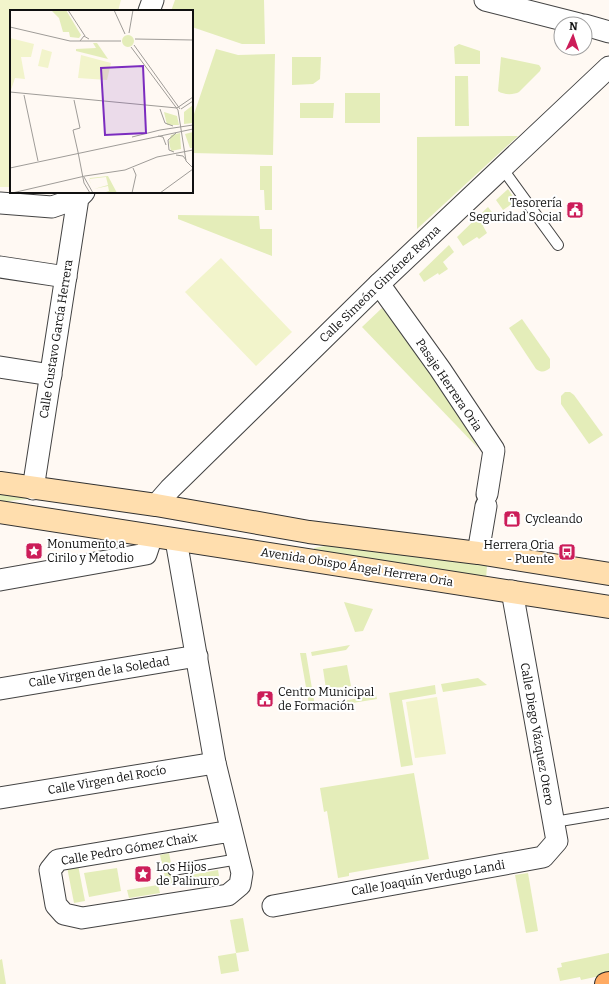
<svg xmlns="http://www.w3.org/2000/svg" width="609" height="984" viewBox="0 0 609 984" font-family="Bitter,serif">
	<style>
		.green { fill: #e4edb9 }
		.pitch { fill: #f2f4cb }
		.lines { fill: none; stroke-linecap: round; stroke-linejoin: round }
		.lane-casing { stroke: #434343; stroke-width: 12 }
		.street-casing { stroke: #434343; stroke-width: 23 }
		.secondary-casing { stroke: #323232; stroke-width: 24 }
		.primary-casing { stroke: #212121; stroke-width: 24 }
		.lane { stroke: #fff; stroke-width: 10 }
		.street { stroke: #fff; stroke-width: 21 }
		.secondary { stroke: #ffdeae; stroke-width: 22 }
		.primary { stroke: #ffab63; stroke-width: 22 }
		.labels { text-anchor: middle; stroke-width: 4; stroke-linejoin: round; paint-order: stroke }
		.poi-label { font-size: 12px; fill: #101010; stroke: #fff; text-anchor: start }
		.street-label { font-size: 12px; fill: #101010; stroke: #fff }
		.inset-road { fill: none; stroke: #9f9c98; stroke-width: 1 }
		.view { fill: #7b2cbf; fill-opacity: 0.15; stroke: #7b2cbf; stroke-width: 2 }
		.inset-edge { fill: none; stroke: #101010; stroke-width: 2 }
	</style>
	<rect width="100%" height="100%" fill="#fff9f3"/>
	<g class="green">
		<polygon points="175,0 264,0 265,44 242,44 192,27 192,11 171,11"/>
		<polygon points="459,44 480,51 480,64 455,64 454,47"/>
		<polygon points="216,49 238,55 275,54 273,155 192,153 192,120"/>
		<polygon points="292,57 321,57 320,79 313,84 292,85"/>
		<path d="M501,57l38,8 2,3 -1,3 -21,21c-5,3 -16,3 -21,-1z"/>
		<polygon points="455,76 468,76 469,126 455,126"/>
		<rect x="345" y="93" width="35" height="30"/>
		<polygon points="300,103 334,103 333,118 300,118"/>
		<polygon points="518,136 417,229 417,137"/>
		<polygon points="260,166 272,166 272,210 265,210 264,190 260,190"/>
		<polygon points="508,189 516,201 503,210 496,200"/>
		<polygon points="488,207 495,216 483,226 487,233 479,239 477,237 463,246 457,237"/>
		<polygon points="178,215 259,216 260,229 272,229 272,256 178,219"/>
		<polygon points="449,245 454,252 443,262 448,269 439,275 438,273 424,282 419,274"/>
		<polygon points="382,308 434,373 478,448 362,327"/>
		<path d="M522,319l28,40v9c-5,4 -8,5 -14,1l-27,-41z"/>
		<polygon points="565,392 570,392 574,395 603,435 589,444 561,404 561,396"/>
		<polygon points="0,493 28,497 27,499 0,502"/>
		<polygon points="336,544 487,566 486,579 315,553 314,548"/>
		<polygon points="344,602 373,609 363,631 355,632"/>
		<polygon points="350,645 346,650 312,656 311,652"/>
		<polygon points="300,653 306,653 315,706 376,695 377,699 310,710"/>
		<polygon points="347,665 351,686 326,689 323,669"/>
		<polygon points="478,678 487,685 443,692 441,684"/>
		<polygon points="435,685 436,694 402,700 413,765 401,767 389,693"/>
		<polygon points="414,773 429,859 349,873 349,876 338,878 327,811 324,812 320,788"/>
		<polygon points="169,853 174,878 218,870 219,876 167,886 160,855"/>
		<polygon points="78,865 85,901 74,903 67,867"/>
		<polygon points="117,868 121,891 89,897 84,873"/>
		<polygon points="528,873 538,931 526,933 515,875"/>
		<polygon points="158,885 160,893 129,898 127,890"/>
		<polygon points="243,918 249,951 236,953 239,971 221,974 218,956 236,953 230,920"/>
		<polygon points="609,953 609,974 581,980 580,977 560,981 557,968 562,967 561,963"/>
		<polygon points="2,959 6,984 0,984 0,960"/>
	</g>
	<g class="pitch">
		<polygon points="0,0 121,0 118,11 11,11 11,187 0,187"/>
		<polygon points="221,258 292,332 256,366 185,292"/>
		<polygon points="437,697 446,754 415,758 406,702"/>
	</g>
	<g class="lines">
		<g class="lane-casing">
			<g id="lane">
				<polyline points="502,168 558,245"/>
				<polyline points="554,822 609,813"/>
				<polyline points="173,870 239,859"/>
			</g>
		</g>
		<g class="street-casing">
			<g id="street">
				<polyline points="485,0 579,24"/>
				<polyline points="149,11 153,0"/>
				<polyline points="585,25 609,32"/>
				<polyline points="0,203 52,207 78,198"/>
				<polyline points="0,267 66,277"/>
				<polyline points="379,284 440,369 494,450 487,494"/>
				<polyline points="0,367 51,375"/>
				<polyline points="33,489 78,198 84,192"/>
				<polyline points="156,505 170,489 379,284 609,67"/>
				<polyline points="176,540 215,763 242,873 240,885 228,895 82,918 64,914 56,905 50,870 58,860 231,831"/>
				<polyline points="478,553 486,506"/>
				<polyline points="0,580 146,554 152,536"/>
				<polyline points="0,689 197,656"/>
				<polyline points="0,798 215,763"/>
				<polyline points="273,906 543,857 557,841 512,591"/>
			</g>
		</g>
		<g class="secondary-casing">
			<g id="secondary">
				<polyline points="0,483 156,505 309,532 478,553 609,574"/>
				<polyline points="0,512 609,607"/>
			</g>
		</g>
		<g class="primary-casing">
			<polyline id="primary" points="606,984 609,983"/>
		</g>
		<use href="#lane" class="lane"/>
		<use href="#street" class="street"/>
		<use href="#secondary" class="secondary"/>
		<use href="#primary" class="primary"/>
	</g>
	<defs>
		<g id="civic-square" transform="scale(0.9)"><rect x="-9" y="-9" width="18" height="18" rx="4" fill="#cc1d59" stroke="#fff"/><path d="M-.6-6.5H3V-4.5H.6V-3L4-1V1h2V6H-6V1h2V-1L-.6-3ZM-1.2 2.5V6h2.4V2.5Z" fill="#fff"/></g>
		<g id="shop-square" transform="scale(0.9)"><rect x="-9" y="-9" width="18" height="18" rx="4" fill="#cc1d59" stroke="#fff"/><path d="M-5-2.5h2.3a2.7 3.5 0 0 1 5.4 0H5L5.5 6h-11ZM-1.5-2.5h3a1.5 2.3 0 0 0-3 0Z" fill="#fff"/></g>
		<g id="sight-square" transform="scale(0.9)"><rect x="-9" y="-9" width="18" height="18" rx="4" fill="#cc1d59" stroke="#fff"/><path d="M0-6L1.8-2.2L6-1.7L2.9 1.2L3.7 5.4L0 3.3L-3.7 5.4L-2.9 1.2L-6-1.7L-1.8-2.2Z" fill="#fff"/></g>
		<g id="bus-square" transform="scale(0.9)"><rect x="-9" y="-9" width="18" height="18" rx="4" fill="#cc1d59" stroke="#fff"/><path d="M-5-6H5V4H4V6H2V4H-2V6H-4V4H-5ZM-3.5-4V0h7V-4ZM-3.5 1.2v1.5H-2V1.2ZM2 1.2v1.5H3.5V1.2Z" fill="#fff"/></g>
	</defs>
	<g fill-rule="evenodd">
		<use href="#civic-square" x="575" y="210"/>
		<use href="#shop-square" x="512" y="519"/>
		<use href="#sight-square" x="34" y="551"/>
		<use href="#bus-square" x="567" y="552"/>
		<use href="#civic-square" x="265" y="699"/>
		<use href="#sight-square" x="143" y="874"/>
	</g>
	<g class="labels">
		<g class="poi-label">
			<text x="562" y="207" text-anchor="end">Tesorería<tspan x="562" dy="14">Seguridad Social</tspan></text>
			<text x="525" y="523">Cycleando</text>
			<text x="47" y="548">Monumento a<tspan x="47" dy="14">Cirilo y Metodio</tspan></text>
			<text x="554" y="549" text-anchor="end">Herrera Oria<tspan x="554" dy="14">- Puente</tspan></text>
			<text x="278" y="696">Centro Municipal<tspan x="278" dy="14">de Formación</tspan></text>
			<text x="156" y="871">Los Hijos<tspan x="156" dy="14">de Palinuro</tspan></text>
		</g>
		<g class="street-label">
			<text transform="translate(380 284) rotate(-44)" y="4">Calle Simeón Giménez Reyna</text>
			<text transform="translate(56 339) rotate(-81)" y="4">Calle Gustavo García Herrera</text>
			<text transform="translate(449 385) rotate(56)" y="4">Pasaje Herrera Oria</text>
			<text transform="translate(357 567) rotate(9)" y="4">Avenida Obispo Ángel Herrera Oria</text>
			<text transform="translate(99 672) rotate(-9)" y="4">Calle Virgen de la Soledad</text>
			<text transform="translate(537 734) rotate(80)" y="4">Calle Diego Vázquez Otero</text>
			<text transform="translate(107 780) rotate(-10)" y="4">Calle Virgen del Rocío</text>
			<text transform="translate(129 849) rotate(-10)" y="4">Calle Pedro Gómez Chaix</text>
			<text transform="translate(428 878) rotate(-10)" y="4">Calle Joaquín Verdugo Landi</text>
		</g>
	</g>
	<g transform="translate(10 10)">
		<rect width="183" height="183" fill="#fff9f3"/>
		<path d="M56,0l15,25 -2,3 -9,-1 -1,-5h-6l-4,-14 -7,-7zM112 31a6 6 0 1 1 12 0a6 6 0 1 1-12 0ZM83,33h4l11,16 -32,-8v-2l20,-1zM183,95v18l-9,1v-12zM154,102l13,4 2,9h-12zM183,122v16h-3l-5,-14zM170,123l1,16 -10,2 -2,-9 2,-7zM98,166l9,17h-14l6,-2 -1,-5 -14,3 14,-4 -2,-8 -17,2 2,5 -2,-4 1,-2z" fill="#e4edb9"/>
		<path d="M0,28l24,6 -3,13h-10l4,22 -10,-1 -4,12zM32,39l10,3 -4,16 -10,-2zM71,45l30,8 -4,17 -29,-2z" fill="#f2f4cb"/>
		<path class="inset-road" d="M58,0l17,26M104,0l11,24M0,17l60,14h51M119,23l4,-23M125,29l58,1M70,31l4,-5 5,3M124,35l46,64M121,37l47,63 8,51 7,7M0,82l167,16 16,-11M14,85l14,66M64,90l6,28 -7,2 5,22M150,99l5,14 8,3M171,99l12,-8M148,126l5,1 3,8M122,127l28,-7 33,-5M68,142l6,31 6,10M164,142l-5,-2 -1,-10 8,-7M166,145l7,1 3,4M0,158l183,-39M74,167l9,16M2,183l73,-17 40,-6 32,-13 36,-7M122,183l4,-18 -3,-7M150,183l33,-24"/>
		<path class="view" d="M133,56l3,67 -41,2 -4,-67z"/>
		<rect width="183" height="183" class="inset-edge"/>
	</g>
	<g transform="translate(573 36) rotate(3)"><circle r="19" fill="#ffffff" stroke="#9f9f9f"/>
	<path d="M0-3L7 15L0 10L-7 15Z" fill="#cc1d59"/>
	<text y="-6" font-size="11" font-weight="bold" text-anchor="middle" fill="#101010">N</text>
	</g>
</svg>
